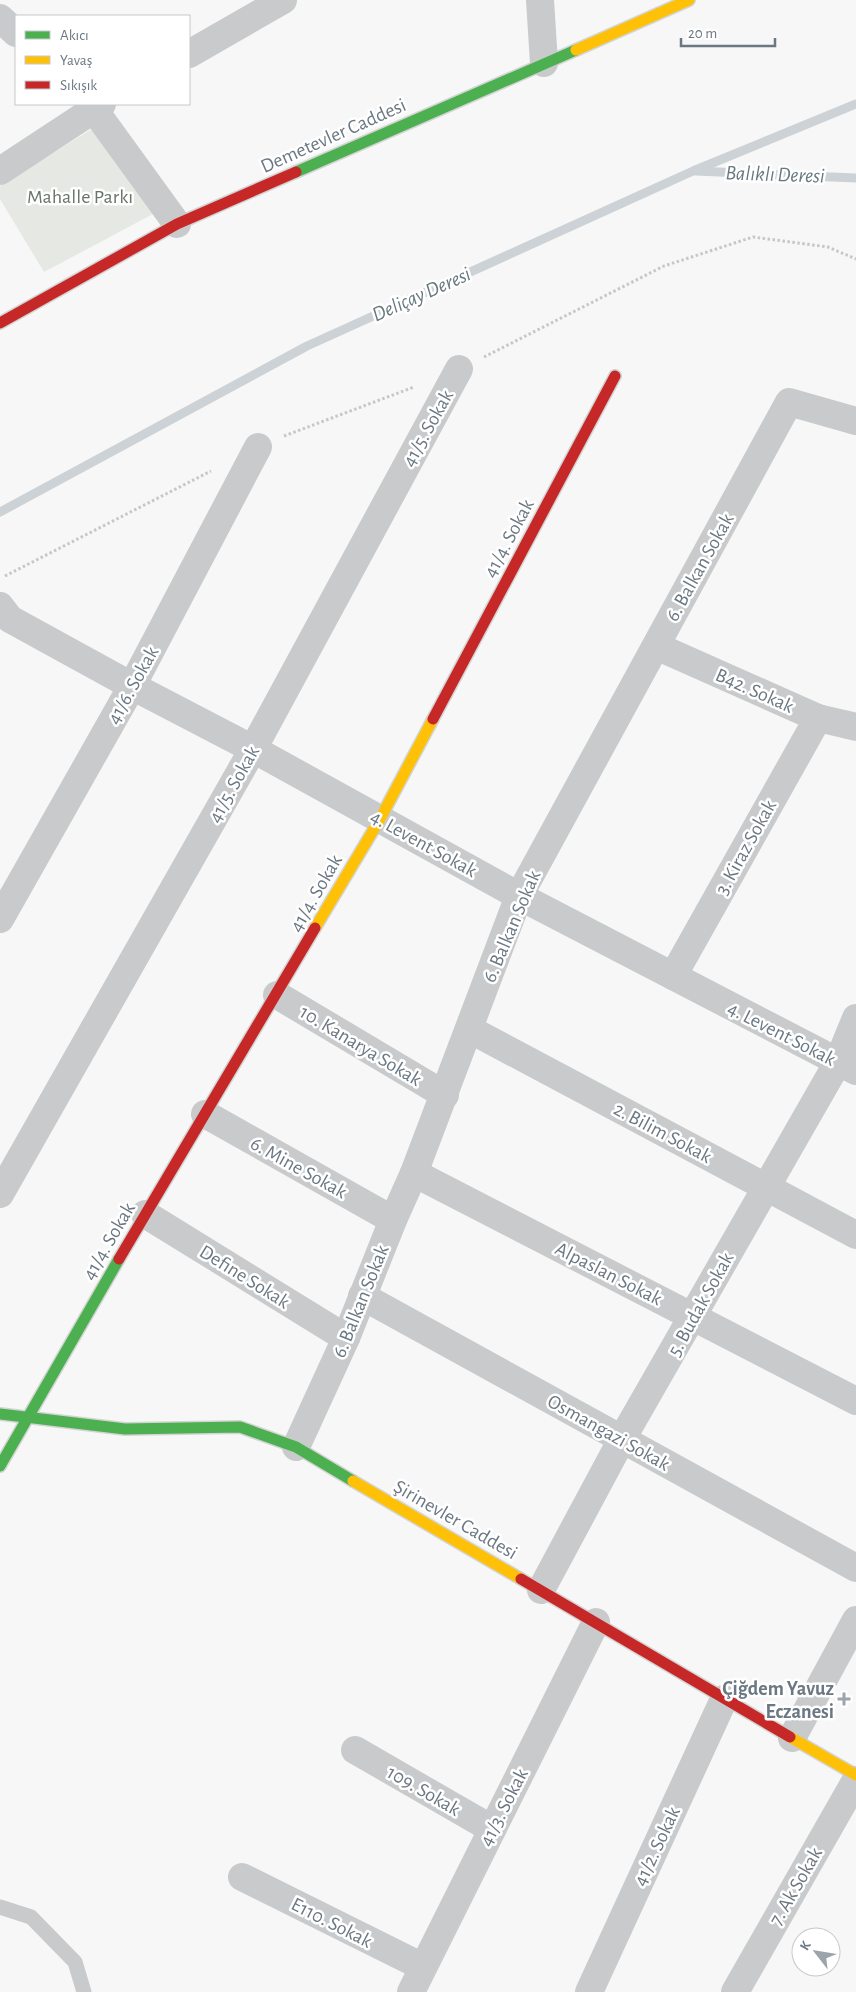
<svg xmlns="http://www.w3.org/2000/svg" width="856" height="1992" viewBox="0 0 856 1992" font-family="'Alegreya Sans',sans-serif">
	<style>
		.green { fill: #e6e8e4 }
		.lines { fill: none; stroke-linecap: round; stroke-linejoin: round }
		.stream { stroke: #ccd2d5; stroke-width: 9 }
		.fast-casing { stroke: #d3d4d4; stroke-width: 14 }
		.slow-casing { stroke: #d3d4d4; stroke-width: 14 }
		.jam-casing { stroke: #d3d4d4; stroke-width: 14 }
		.path { stroke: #c7c7c8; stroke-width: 3; stroke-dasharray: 2.5 2.5; stroke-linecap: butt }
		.lane { stroke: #c8cacb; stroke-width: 15 }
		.street { stroke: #c8cacb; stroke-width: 28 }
		.fast { stroke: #4caf50; stroke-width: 11 }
		.slow { stroke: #ffc107; stroke-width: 11 }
		.jam { stroke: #c62828; stroke-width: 11 }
		.poi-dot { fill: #9ca4ac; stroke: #fff; stroke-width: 2 }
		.labels { text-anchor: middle; stroke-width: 5; stroke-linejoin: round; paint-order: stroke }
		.street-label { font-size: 20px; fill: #6b7883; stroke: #fff }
		.park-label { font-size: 20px; fill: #677665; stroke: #fff }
		.poi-label { font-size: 20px; font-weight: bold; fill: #6b7883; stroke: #fff; text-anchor: end }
		.water-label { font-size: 21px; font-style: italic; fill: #67787f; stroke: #fff }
	</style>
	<rect width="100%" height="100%" fill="#f7f7f7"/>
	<polygon class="green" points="95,127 153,214 44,272 0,199 0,186"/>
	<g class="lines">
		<g class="stream">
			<polyline points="696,171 856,178"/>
			<polyline points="0,512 307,346 693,171 856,104"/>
		</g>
		<g class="fast-casing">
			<g id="fast">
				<polyline points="296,172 576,50"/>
				<polyline points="0,1414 125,1429 240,1427 296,1447 353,1481"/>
				<polyline points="0,1466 119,1259"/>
			</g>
		</g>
		<g class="slow-casing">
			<g id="slow">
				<polyline points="576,50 689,0"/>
				<polyline points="315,928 380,819 433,719"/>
				<polyline points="353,1481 521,1579"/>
				<polyline points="790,1737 856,1775"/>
			</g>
		</g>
		<g class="jam-casing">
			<g id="jam">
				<polyline points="0,323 177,224 296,172"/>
				<polyline points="433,719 615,376"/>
				<polyline points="119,1259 315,928"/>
				<polyline points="521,1579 790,1737"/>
			</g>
		</g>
		<g class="path">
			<polyline points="484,357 664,266 753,237 828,247 856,259"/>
			<polyline points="284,436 414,387"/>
			<polyline points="5,576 211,471"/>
		</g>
		<polyline class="lane" points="0,1907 31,1917 75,1962 84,1992"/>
		<g class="street">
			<polyline points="540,0 544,63"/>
			<polyline points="0,18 16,33"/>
			<polyline points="189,54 283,0"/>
			<polyline points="90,104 177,224"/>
			<polyline points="0,171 102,104"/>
			<polyline points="0,606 10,619 132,686 253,749 519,896 856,1071"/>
			<polyline points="656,646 818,718 856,727"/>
			<polyline points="0,919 132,686 258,447"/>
			<polyline points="673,976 818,718"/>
			<polyline points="277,995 445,1095"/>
			<polyline points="469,1029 856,1235"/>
			<polyline points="205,1114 393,1220"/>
			<polyline points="414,1173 856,1401"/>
			<polyline points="0,1194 253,749 459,369"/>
			<polyline points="145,1214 346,1338"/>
			<polyline points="362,1296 856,1568"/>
			<polyline points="296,1447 346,1338 393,1220 414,1173 519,896 789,402 856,421"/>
			<polyline points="541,1590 622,1439 838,1062 856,1018"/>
			<polyline points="792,1738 856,1620"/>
			<polyline points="355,1750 492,1829"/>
			<polyline points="242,1877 423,1967"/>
			<polyline points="411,1992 596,1622"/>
			<polyline points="589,1992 724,1699"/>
			<polyline points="735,1992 856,1780"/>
		</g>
		<use href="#fast" class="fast"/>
		<use href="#slow" class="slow"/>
		<use href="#jam" class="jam"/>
	</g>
	<path class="poi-dot" d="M841.5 1691.5h5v5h5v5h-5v5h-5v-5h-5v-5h5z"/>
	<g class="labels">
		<g class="street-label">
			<text transform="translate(333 135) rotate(-24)" y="7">Demetevler Caddesi</text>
			<text transform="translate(427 428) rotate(-61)" y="7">41/5. Sokak</text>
			<text transform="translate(508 538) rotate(-62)" y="7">41/4. Sokak</text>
			<text transform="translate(699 567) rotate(-61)" y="7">6. Balkan Sokak</text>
			<text transform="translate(132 685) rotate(-61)" y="7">41/6. Sokak</text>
			<text transform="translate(755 690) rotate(24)" y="7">B42. Sokak</text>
			<text transform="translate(233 784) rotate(-61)" y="7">41/5. Sokak</text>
			<text transform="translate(424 843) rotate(29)" y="7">4. Levent Sokak</text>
			<text transform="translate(745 847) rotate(-61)" y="7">3. Kiraz Sokak</text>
			<text transform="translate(315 893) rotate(-60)" y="7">41/4. Sokak</text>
			<text transform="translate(511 926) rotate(-67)" y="7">6. Balkan Sokak</text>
			<text transform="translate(782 1033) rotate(27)" y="7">4. Levent Sokak</text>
			<text transform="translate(361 1045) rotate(31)" y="7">10. Kanarya Sokak</text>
			<text transform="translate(663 1132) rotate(28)" y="7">2. Bilim Sokak</text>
			<text transform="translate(299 1167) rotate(29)" y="7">6. Mine Sokak</text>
			<text transform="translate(108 1241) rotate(-60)" y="7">41/4. Sokak</text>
			<text transform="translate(609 1273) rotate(27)" y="7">Alpaslan Sokak</text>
			<text transform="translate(245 1276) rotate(32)" y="7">Define Sokak</text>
			<text transform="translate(360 1301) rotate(-68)" y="7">6. Balkan Sokak</text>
			<text transform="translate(700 1304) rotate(-61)" y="7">5. Budak Sokak</text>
			<text transform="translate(609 1432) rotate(29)" y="7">Osmangazi Sokak</text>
			<text transform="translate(456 1519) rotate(30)" y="7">Şirinevler Caddesi</text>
			<text transform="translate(424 1790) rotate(30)" y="7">109. Sokak</text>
			<text transform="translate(503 1807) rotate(-63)" y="7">41/3. Sokak</text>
			<text transform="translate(656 1846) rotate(-65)" y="7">41/2. Sokak</text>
			<text transform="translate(795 1886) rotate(-60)" y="7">7. Ak Sokak</text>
			<text transform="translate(332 1922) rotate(27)" y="7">E110. Sokak</text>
		</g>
		<g class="park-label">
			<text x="80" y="203">Mahalle Parkı</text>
		</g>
		<g class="poi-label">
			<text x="834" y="1695">Çiğdem Yavuz<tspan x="834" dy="23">Eczanesi</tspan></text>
		</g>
		<g class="water-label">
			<text transform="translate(775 174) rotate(2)" y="7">Balıklı Deresi</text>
			<text transform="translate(421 294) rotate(-24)" y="7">Deliçay Deresi</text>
		</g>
	</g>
	<rect x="15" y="15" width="175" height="90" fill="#ffffff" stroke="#c4c9cd"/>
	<rect x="25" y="31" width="25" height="8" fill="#4caf50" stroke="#c4c9cd"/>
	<text x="60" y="40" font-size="15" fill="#6b7883">Akıcı</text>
	<rect x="25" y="56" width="25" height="8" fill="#ffc107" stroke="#c4c9cd"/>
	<text x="60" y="65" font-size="15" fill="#6b7883">Yavaş</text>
	<rect x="25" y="81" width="25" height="8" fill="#c62828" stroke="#c4c9cd"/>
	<text x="60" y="90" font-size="15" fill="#6b7883">Sıkışık</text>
	<g transform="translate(816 1952) rotate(301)"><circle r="24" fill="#ffffff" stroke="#c4c9cd"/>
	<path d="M0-4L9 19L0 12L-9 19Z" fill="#9ca4ac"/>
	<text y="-8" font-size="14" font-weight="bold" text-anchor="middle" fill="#6b7883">K</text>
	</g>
	<path d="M681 38v8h94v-8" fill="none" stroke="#6b7883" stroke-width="2.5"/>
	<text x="688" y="38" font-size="15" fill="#6b7883" stroke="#ffffff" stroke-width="4" paint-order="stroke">20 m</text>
</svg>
